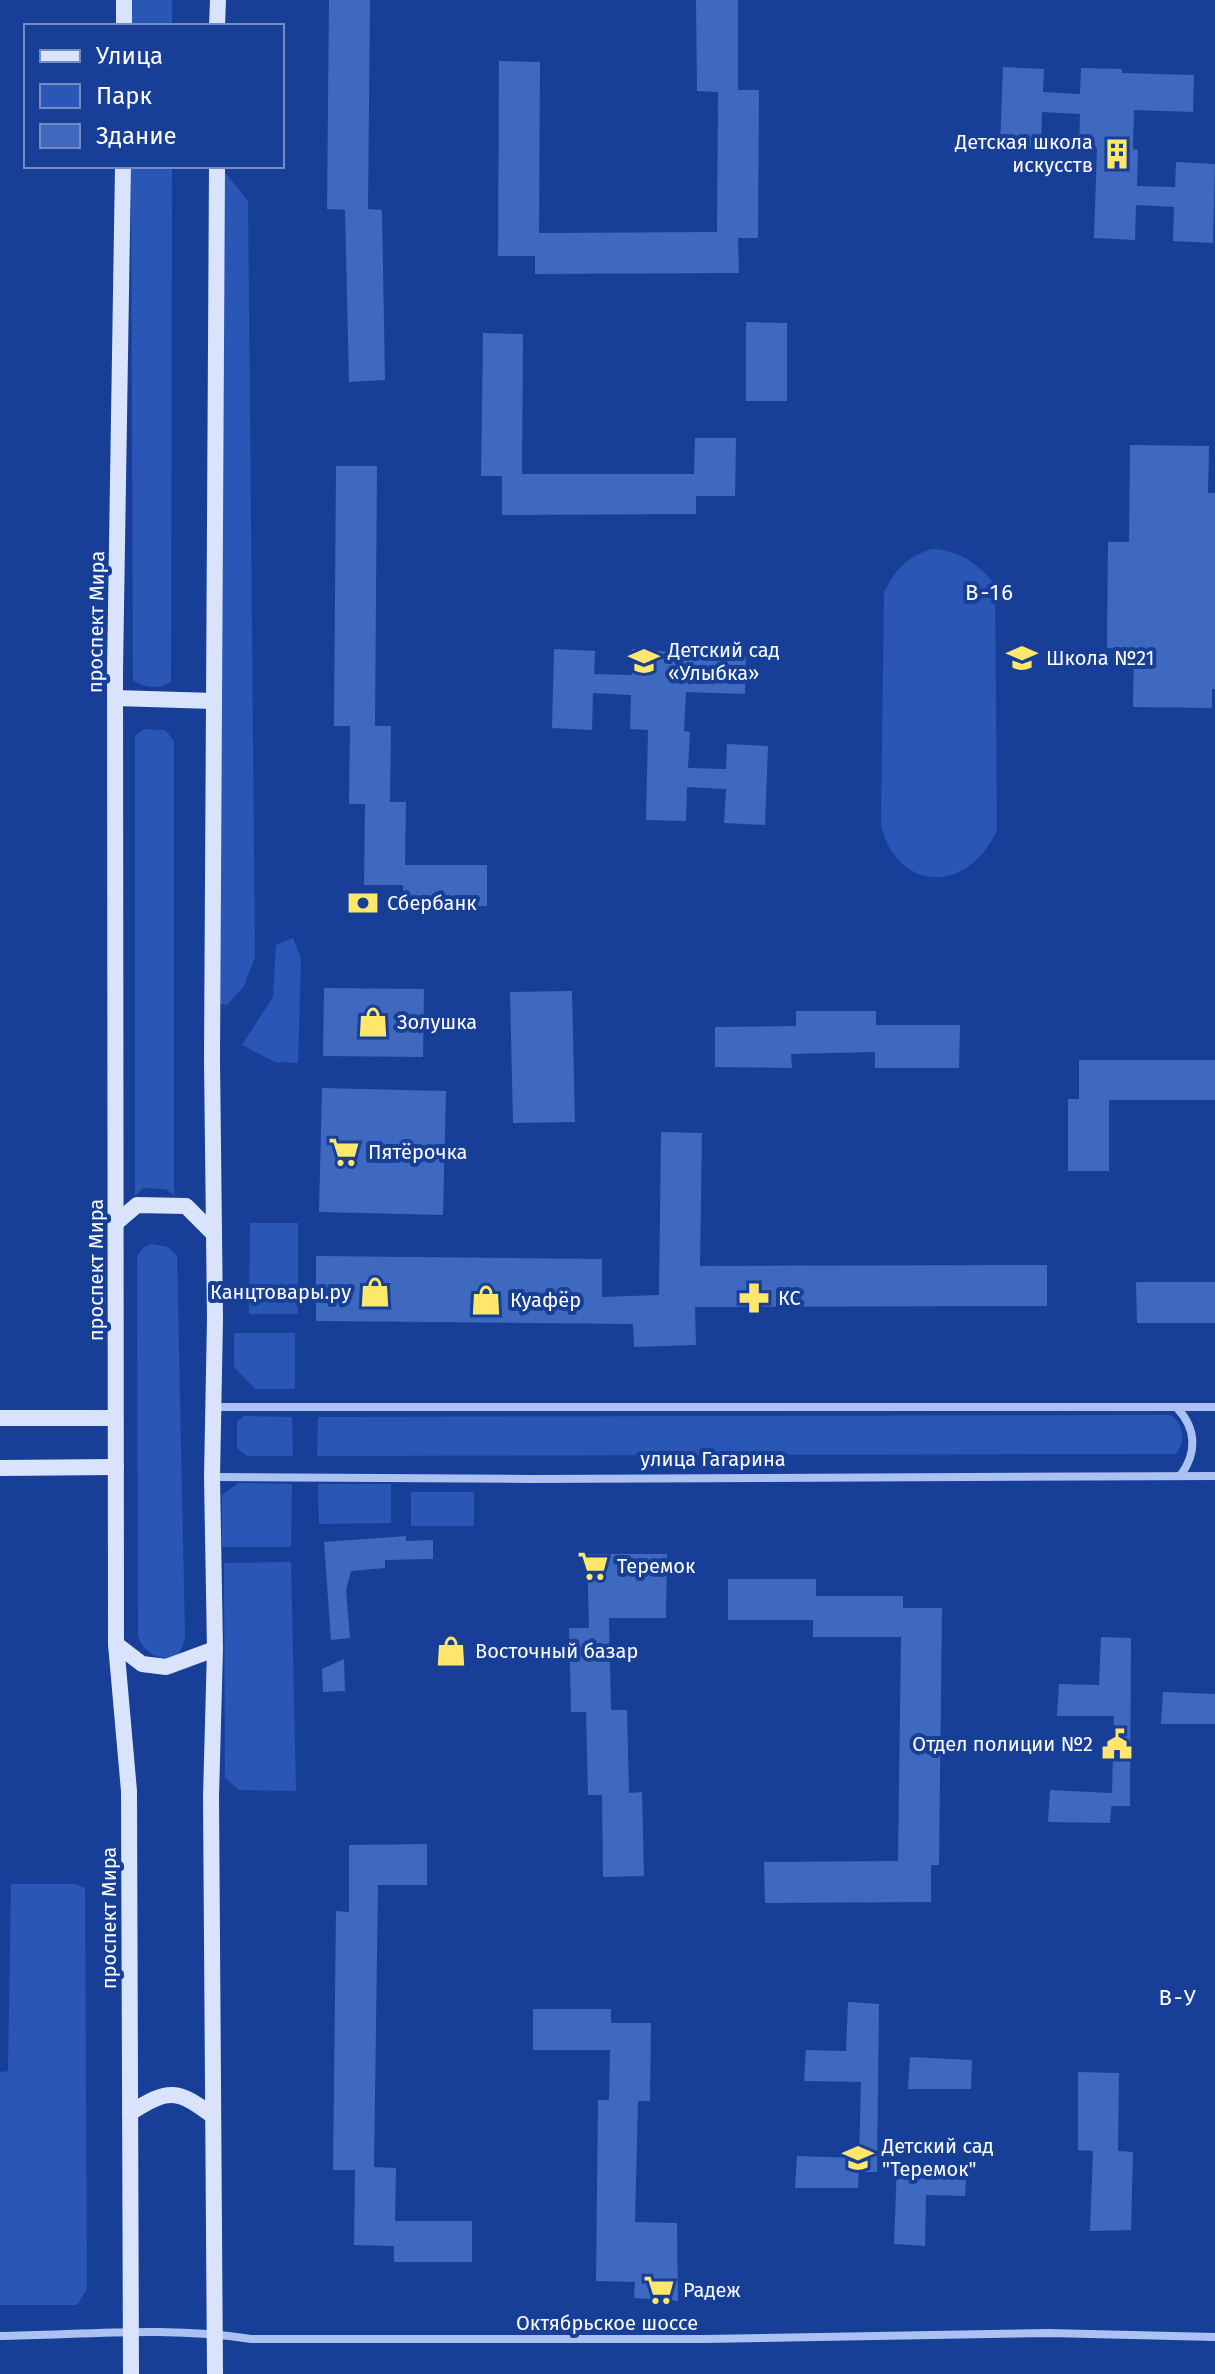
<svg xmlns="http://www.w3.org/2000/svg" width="1215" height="2374" viewBox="0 0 1215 2374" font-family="'Fira Sans',sans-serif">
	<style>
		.green { fill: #2a57b6 }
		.building { fill: #3f68bf }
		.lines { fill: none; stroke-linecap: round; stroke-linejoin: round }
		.street { stroke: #aac1f2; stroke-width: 8 }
		.secondary { stroke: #d9e3fc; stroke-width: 16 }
		.labels { text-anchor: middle; stroke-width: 8; stroke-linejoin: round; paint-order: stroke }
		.poi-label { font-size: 20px; fill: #fff; stroke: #173f98; text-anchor: start }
		.street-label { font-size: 20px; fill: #fff; stroke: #173f98 }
		.neighbourhood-label { font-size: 22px; letter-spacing: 2px; fill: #fff; stroke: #173f98 }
	</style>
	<rect width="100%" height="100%" fill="#173f98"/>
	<g class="green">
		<rect x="131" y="0" width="41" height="26"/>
		<path d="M131,166h41l-1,516c-12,7 -26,7 -38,-2z"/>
		<polygon points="220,166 248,201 255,957 244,986 227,1005 216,1003"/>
		<path d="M932,549c27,1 47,15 63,36l2,245c-28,63 -98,64 -116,-4l3,-233c10,-23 24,-37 48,-44z"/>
		<polygon points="144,729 165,730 174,741 174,1195 166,1189 143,1188 135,1196 135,736"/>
		<polygon points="293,938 301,959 298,1063 275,1062 242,1045 273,997 276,945"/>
		<polygon points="250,1223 298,1223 298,1314 249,1314"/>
		<path d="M151,1244l17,3 9,9 8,381c0,2 -3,12 -4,13 -14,18 -39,2 -43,-14l-1,-380 6,-8z"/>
		<polygon points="234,1333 295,1333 295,1389 255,1389 234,1367"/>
		<path d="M1171,1415c13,10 15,26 5,39l-859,2 1,-39z"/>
		<polygon points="244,1416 292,1417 293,1456 247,1456 237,1448 237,1421"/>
		<polygon points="238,1483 292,1484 291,1547 222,1547 222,1495"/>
		<polygon points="318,1484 391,1484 391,1523 319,1524"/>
		<rect x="411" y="1492" width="63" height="34"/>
		<polygon points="291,1562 296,1791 239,1790 225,1778 224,1563"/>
		<polygon points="11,1884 76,1884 85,1888 87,2289 77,2305 0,2305 0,2072 8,2071"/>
	</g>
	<g class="building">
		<polygon points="329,0 370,0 368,209 382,210 385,380 349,382 345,210 327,209"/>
		<polygon points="696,0 738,0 738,90 759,90 758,238 738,238 739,273 535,274 535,256 498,256 499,61 540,62 539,233 717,232 718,92 697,91"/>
		<polygon points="1003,67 1044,69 1043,92 1080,94 1081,68 1122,69 1122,73 1194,75 1193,112 1134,110 1133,149 1138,150 1137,186 1175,187 1176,162 1215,164 1213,243 1173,241 1174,207 1136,205 1135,240 1094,238 1097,148 1079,147 1080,114 1042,112 1041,148 1000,146"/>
		<polygon points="746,322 787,323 787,401 746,401"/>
		<polygon points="483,333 523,334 522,474 694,474 695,438 736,438 735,496 696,496 696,514 502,515 502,476 481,476"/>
		<polygon points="1130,445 1209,446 1208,493 1215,493 1215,689 1212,689 1212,708 1133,707 1134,649 1107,648 1108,542 1129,542"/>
		<polygon points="336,466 377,466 375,726 391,726 390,802 406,802 405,865 487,865 487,906 404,906 403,885 364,885 365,804 349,804 350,726 334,726"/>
		<polygon points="554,649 595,651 594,674 632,675 632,649 746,657 745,694 686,692 684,731 690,732 688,768 726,769 727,744 768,746 765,825 724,823 726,789 687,787 686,821 646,820 648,730 630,729 631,695 593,693 592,730 552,728"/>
		<polygon points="324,988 424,989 423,1057 323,1056"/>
		<polygon points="572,991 575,1122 513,1123 510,992"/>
		<polygon points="796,1011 876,1011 876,1025 960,1025 959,1068 875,1068 875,1052 791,1054 792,1068 715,1067 715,1027 796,1026"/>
		<polygon points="1079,1060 1215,1060 1215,1100 1109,1100 1109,1171 1068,1171 1068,1099 1079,1099"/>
		<polygon points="322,1088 446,1091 443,1215 319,1212"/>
		<polygon points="661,1132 702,1133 700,1266 1047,1265 1047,1306 695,1307 696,1345 634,1347 633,1324 316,1321 316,1256 602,1259 602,1297 659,1295"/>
		<polygon points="1136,1282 1215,1282 1215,1323 1137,1323"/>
		<polygon points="406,1536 406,1541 433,1540 433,1559 385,1560 385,1568 351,1571 346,1590 350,1638 331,1640 324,1542"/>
		<polygon points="587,1554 667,1554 666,1618 609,1618 611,1710 627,1710 629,1793 642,1792 644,1876 603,1877 602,1795 588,1795 586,1712 571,1712 569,1628 589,1628"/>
		<polygon points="728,1579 816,1579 816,1596 903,1596 903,1608 942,1608 939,1865 931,1865 931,1902 765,1903 764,1862 898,1861 901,1637 813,1637 813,1620 728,1620"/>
		<polygon points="1101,1637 1131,1638 1130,1806 1111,1806 1112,1798 1110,1823 1048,1822 1050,1790 1112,1793 1114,1716 1057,1716 1059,1684 1099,1685"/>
		<polygon points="344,1659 345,1691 323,1692 322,1669"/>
		<polygon points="1163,1692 1215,1694 1215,1724 1161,1724"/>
		<polygon points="427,1844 427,1885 378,1885 374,2167 396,2168 395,2221 472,2221 472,2262 394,2262 394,2246 354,2245 355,2170 333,2170 336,1911 349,1912 349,1845"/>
		<polygon points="848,2002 879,2004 877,2172 859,2172 859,2163 858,2188 795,2188 797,2156 859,2158 861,2082 804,2081 806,2050 846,2051"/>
		<polygon points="533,2009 611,2009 611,2023 651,2023 650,2101 638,2101 635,2222 677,2223 678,2301 634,2298 635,2282 596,2281 598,2100 609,2100 610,2050 533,2050"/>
		<polygon points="910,2057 972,2060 971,2089 908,2089"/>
		<polygon points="1078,2072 1119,2073 1118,2151 1133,2152 1131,2230 1090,2231 1093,2151 1078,2150"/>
		<polygon points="903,2163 967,2166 965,2196 926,2195 925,2246 894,2244 897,2166 903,2167"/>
	</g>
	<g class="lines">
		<g class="street">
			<polyline points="214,1407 1215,1407"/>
			<path d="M1177,1408c20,21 20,46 3,68"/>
			<polyline points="213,1477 531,1479 1215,1476"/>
			<path d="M0,2336c83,-1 168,-10 251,3h452l346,-6 166,4"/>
		</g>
		<g class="secondary">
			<polyline points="124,0 124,26"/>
			<polyline points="217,26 218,0"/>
			<polyline points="123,166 115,671 116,1644 129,1791 131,2374"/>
			<polyline points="115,698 214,701"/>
			<polyline points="116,1223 137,1205 186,1206 213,1233"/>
			<polyline points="0,1418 115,1418"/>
			<polyline points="0,1468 116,1467"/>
			<polyline points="116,1644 142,1664 166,1667 215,1649"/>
			<path d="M130,2113c39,-25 47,-24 83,3"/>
			<polyline points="215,2374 211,1797 215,1649 212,1477 215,1319 212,1060 217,166"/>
		</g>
	</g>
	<defs>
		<g id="building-bare" transform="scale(2.4)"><path d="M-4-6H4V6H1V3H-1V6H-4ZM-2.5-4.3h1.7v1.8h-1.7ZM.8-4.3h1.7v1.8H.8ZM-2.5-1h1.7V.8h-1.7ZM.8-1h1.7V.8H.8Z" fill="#ffe76b" stroke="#173f98" stroke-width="2.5" paint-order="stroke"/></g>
		<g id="school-bare" transform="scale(2.4)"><path d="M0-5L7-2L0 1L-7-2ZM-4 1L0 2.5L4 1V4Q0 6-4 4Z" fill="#ffe76b" stroke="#173f98" stroke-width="2.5" paint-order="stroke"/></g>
		<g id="bank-bare" transform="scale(2.4)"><path d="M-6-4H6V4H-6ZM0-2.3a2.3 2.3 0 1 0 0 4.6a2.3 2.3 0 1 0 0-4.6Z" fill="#ffe76b" stroke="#173f98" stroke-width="2.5" paint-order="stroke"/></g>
		<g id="shop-bare" transform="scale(2.4)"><path d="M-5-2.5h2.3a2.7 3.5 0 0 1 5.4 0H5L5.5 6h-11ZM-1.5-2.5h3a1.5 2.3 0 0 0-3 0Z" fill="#ffe76b" stroke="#173f98" stroke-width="2.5" paint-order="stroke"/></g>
		<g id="supermarket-bare" transform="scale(2.4)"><path d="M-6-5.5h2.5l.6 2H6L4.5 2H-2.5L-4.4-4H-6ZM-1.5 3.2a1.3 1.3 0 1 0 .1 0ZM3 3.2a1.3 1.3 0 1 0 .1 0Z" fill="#ffe76b" stroke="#173f98" stroke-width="2.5" paint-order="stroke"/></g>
		<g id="pharmacy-bare" transform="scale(2.4)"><path d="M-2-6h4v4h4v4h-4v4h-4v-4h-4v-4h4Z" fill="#ffe76b" stroke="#173f98" stroke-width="2.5" paint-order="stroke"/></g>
		<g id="civic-bare" transform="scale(2.4)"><path d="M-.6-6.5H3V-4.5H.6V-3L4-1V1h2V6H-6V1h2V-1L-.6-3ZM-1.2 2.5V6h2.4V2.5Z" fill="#ffe76b" stroke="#173f98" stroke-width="2.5" paint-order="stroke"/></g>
	</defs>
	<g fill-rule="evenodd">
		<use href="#building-bare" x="1117" y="154"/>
		<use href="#school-bare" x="1022" y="658"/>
		<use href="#school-bare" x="644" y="661"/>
		<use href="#bank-bare" x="363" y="903"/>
		<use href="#shop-bare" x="373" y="1022"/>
		<use href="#supermarket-bare" x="344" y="1152"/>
		<use href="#shop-bare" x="375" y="1292"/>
		<use href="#pharmacy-bare" x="754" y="1298"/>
		<use href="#shop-bare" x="486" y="1300"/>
		<use href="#supermarket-bare" x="593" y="1566"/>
		<use href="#shop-bare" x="451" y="1651"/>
		<use href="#civic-bare" x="1117" y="1744"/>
		<use href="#school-bare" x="858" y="2158"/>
		<use href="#supermarket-bare" x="659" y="2290"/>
	</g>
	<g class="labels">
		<g class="poi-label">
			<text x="1093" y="149" text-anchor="end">Детская школа<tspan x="1093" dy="23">искусств</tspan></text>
			<text x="668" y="657">Детский сад<tspan x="668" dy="23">«Улыбка»</tspan></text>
			<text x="1046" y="665">Школа №21</text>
			<text x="387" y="910">Сбербанк</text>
			<text x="397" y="1029">Золушка</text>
			<text x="368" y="1159">Пятёрочка</text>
			<text x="351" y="1299" text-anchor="end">Канцтовары.ру</text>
			<text x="778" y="1305">КС</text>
			<text x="510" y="1307">Куафёр</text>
			<text x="617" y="1573">Теремок</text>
			<text x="475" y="1658">Восточный базар</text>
			<text x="1093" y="1751" text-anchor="end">Отдел полиции №2</text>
			<text x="882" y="2153">Детский сад<tspan x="882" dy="23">"Теремок"</tspan></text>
			<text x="683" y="2297">Радеж</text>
		</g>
		<g class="street-label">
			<text transform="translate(96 622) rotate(-89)" y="7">проспект Мира</text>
			<text transform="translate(96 1270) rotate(-90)" y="7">проспект Мира</text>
			<text x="713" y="1466">улица Гагарина</text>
			<text transform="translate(109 1918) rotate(-90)" y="7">проспект Мира</text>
			<text x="607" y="2330">Октябрьское шоссе</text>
		</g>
		<g class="neighbourhood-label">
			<text x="990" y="600">В-16</text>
			<text x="1178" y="2005">В-У</text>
		</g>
	</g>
	<rect x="24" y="24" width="260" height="144" fill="#173f98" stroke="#748cc1" stroke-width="2"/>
	<rect x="40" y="50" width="40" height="12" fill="#d9e3fc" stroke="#748cc1" stroke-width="2"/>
	<text x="96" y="64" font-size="24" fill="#ffffff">Улица</text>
	<rect x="40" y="84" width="40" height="24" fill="#2a57b6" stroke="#748cc1" stroke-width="2"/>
	<text x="96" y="104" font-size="24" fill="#ffffff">Парк</text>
	<rect x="40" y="124" width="40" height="24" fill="#3f68bf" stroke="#748cc1" stroke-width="2"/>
	<text x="96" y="144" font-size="24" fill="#ffffff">Здание</text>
</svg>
